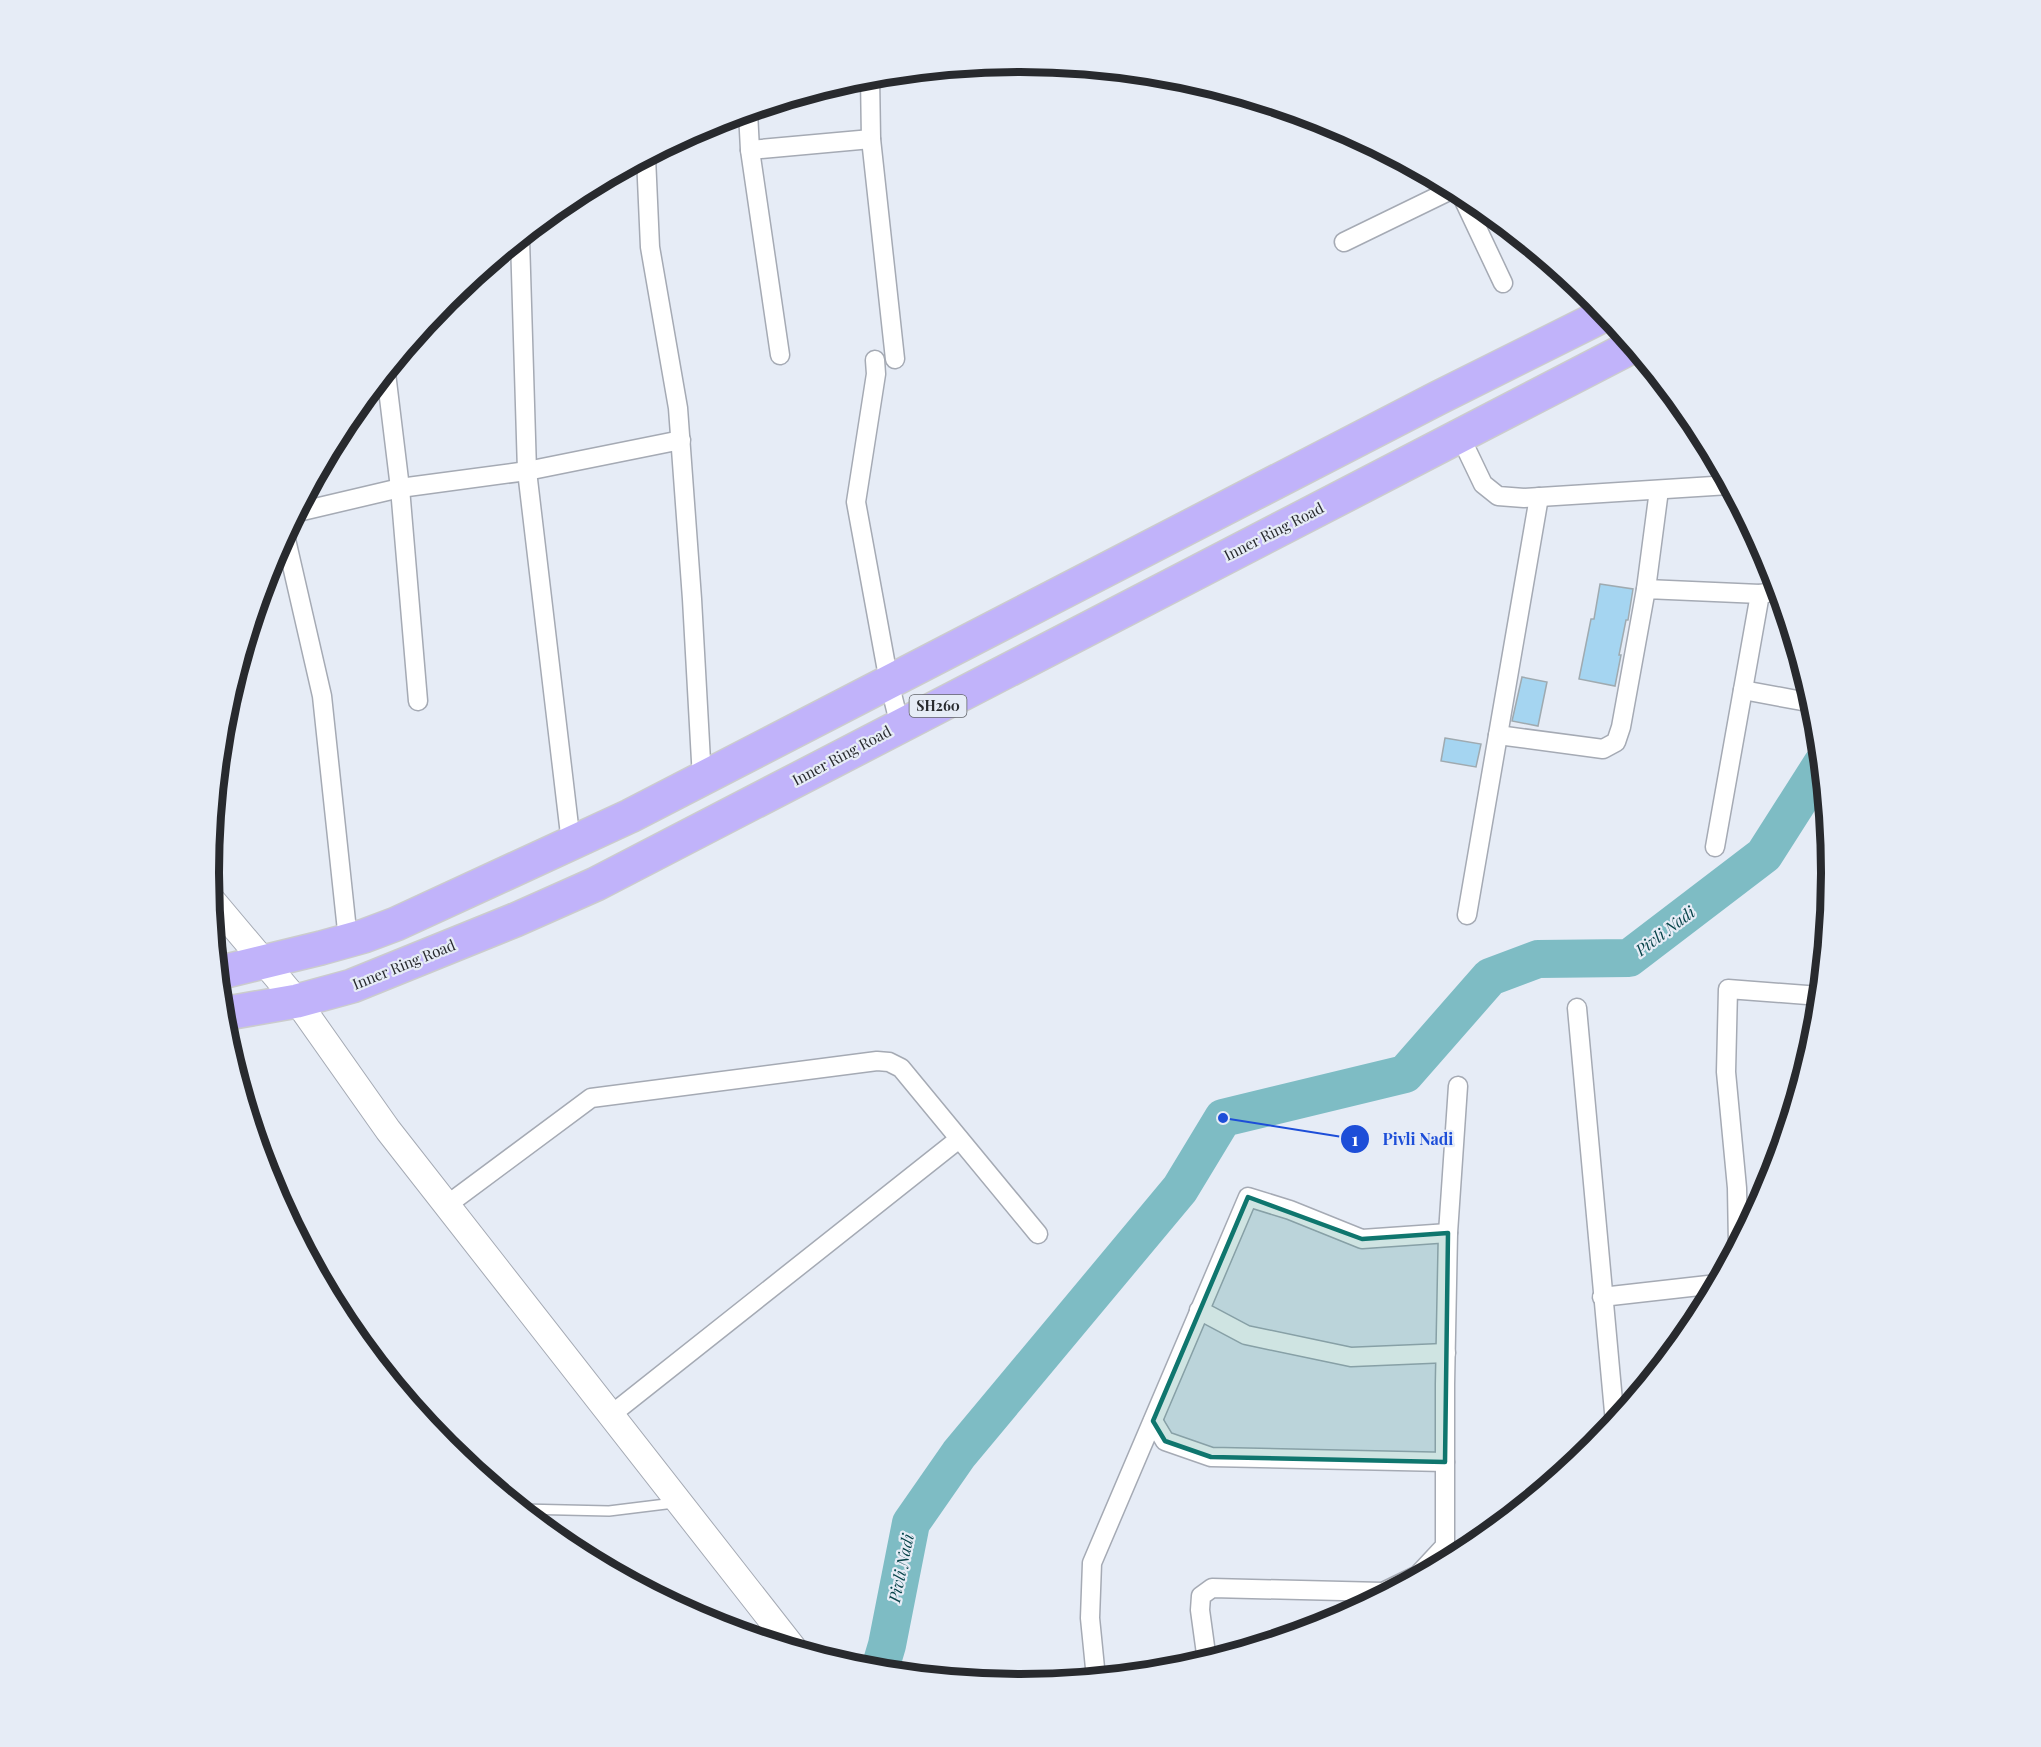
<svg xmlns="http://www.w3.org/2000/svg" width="2041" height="1747" viewBox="0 0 2041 1747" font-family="'Playfair Display',serif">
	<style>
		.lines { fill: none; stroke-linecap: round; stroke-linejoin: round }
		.river { stroke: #7ebcc4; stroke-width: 38 }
		.building { fill: #a5d5f1; stroke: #9faab0; stroke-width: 1.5 }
		.lane-casing { stroke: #a5aab4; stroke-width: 12 }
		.street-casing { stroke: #a5aab4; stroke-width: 21 }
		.secondary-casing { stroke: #a5aab4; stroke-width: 28 }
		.highway-casing { stroke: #cbcccd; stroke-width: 36 }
		.lane { stroke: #fff; stroke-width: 9 }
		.street { stroke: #fff; stroke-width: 18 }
		.secondary { stroke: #fff; stroke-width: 26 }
		.highway { stroke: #c1b3fa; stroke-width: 33 }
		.marked { fill: #0f766e; fill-opacity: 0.2; stroke: #0f766e; stroke-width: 4.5; stroke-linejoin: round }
		.labels { text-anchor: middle; stroke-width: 4.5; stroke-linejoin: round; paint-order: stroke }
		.shield { fill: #e6ecf6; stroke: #61646a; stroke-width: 1.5 }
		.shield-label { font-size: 14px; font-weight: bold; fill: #282a2e }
		.street-label { font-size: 15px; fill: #282a2e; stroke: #e6ecf6 }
		.water-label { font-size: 16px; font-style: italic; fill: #074349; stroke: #e6ecf6 }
		.rim { fill: none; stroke: #282a2e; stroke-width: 8 }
		.leader { fill: none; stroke: #1d4ed8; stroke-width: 2 }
		.callout-dot { fill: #1d4ed8; stroke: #e6ecf6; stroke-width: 2 }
		.mark-label { font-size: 18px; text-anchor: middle; font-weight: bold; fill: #fff }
		.callout-label { font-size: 16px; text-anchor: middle; font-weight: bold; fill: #1d4ed8; stroke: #e6ecf6; stroke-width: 4.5; stroke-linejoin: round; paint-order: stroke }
	</style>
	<rect width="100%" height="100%" fill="#e6ecf6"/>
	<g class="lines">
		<polyline class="river" points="879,1672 887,1645 911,1523 959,1454 1180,1189 1223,1118 1405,1074 1490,977 1538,959 1629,958 1764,855 1822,764"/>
	</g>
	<g class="building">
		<polygon points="1600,584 1633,589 1628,620 1626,620 1619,655 1621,655 1615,686 1579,679 1591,619 1594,619"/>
		<polygon points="1522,677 1547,682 1538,726 1512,721"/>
		<polygon points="1445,738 1481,744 1476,767 1441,761"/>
	</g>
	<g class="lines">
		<g class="lane-casing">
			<polyline id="lane" points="521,1509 609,1511 674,1503"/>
		</g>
		<g class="street-casing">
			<g id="street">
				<polyline points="870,76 871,139 895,359"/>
				<polyline points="748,112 750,150 780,355"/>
				<polyline points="750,150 871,139"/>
				<polyline points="646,157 650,247 678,408 692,599 702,779"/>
				<polyline points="1460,192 1503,283"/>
				<polyline points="520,239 527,471 571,843"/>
				<polyline points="1344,242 1453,189"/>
				<polyline points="875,360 876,374 856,502 889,682 900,726"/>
				<polyline points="386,373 400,488 418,701"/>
				<polyline points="1460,436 1483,484 1498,496 1524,498 1729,485"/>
				<polyline points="298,512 400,488 527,471 681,440"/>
				<polyline points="285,535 322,696 348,940"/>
				<polyline points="1646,589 1659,490"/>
				<polyline points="1743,690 1813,703"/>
				<polyline points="1498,735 1603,749 1616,742 1621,727 1646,589 1760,594 1779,591"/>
				<polyline points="1715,847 1760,594"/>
				<polyline points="1467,915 1539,497"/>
				<polyline points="1577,1008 1615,1423"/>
				<polyline points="447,1205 591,1098 877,1061 889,1062 901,1068 1038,1234"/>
				<polyline points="1738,1245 1737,1188 1726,1072 1728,989 1820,996"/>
				<polyline points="1602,1297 1717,1284"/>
				<polyline points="1199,1310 1246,1335 1351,1357 1446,1353"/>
				<polyline points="612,1414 959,1139"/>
				<polyline points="1153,1421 1165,1441 1211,1457 1445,1462"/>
				<polyline points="1207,1661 1200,1610 1201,1596 1212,1588 1383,1592 1418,1575 1445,1546 1445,1384 1448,1233 1458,1086"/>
				<polyline points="1096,1678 1090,1618 1092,1563 1248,1197 1290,1210 1362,1239 1448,1233"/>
			</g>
		</g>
		<g class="secondary-casing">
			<polyline id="secondary" points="211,899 297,1001 388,1130 794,1649"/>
		</g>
		<g class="highway-casing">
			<g id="highway">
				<polyline points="218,973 321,948 364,936 396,924 630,816 1438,398 1606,314"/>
				<polyline points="222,1014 297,1001 352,986 515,920 596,884 1633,346"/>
			</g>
		</g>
		<use href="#lane" class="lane"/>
		<use href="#street" class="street"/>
		<use href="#secondary" class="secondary"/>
		<use href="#highway" class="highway"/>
	</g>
	<path class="marked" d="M1248,1197l114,42 86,-6 -3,229 -234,-5 -46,-16 -12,-20z"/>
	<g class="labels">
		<rect class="shield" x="909.5" y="695" width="57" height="22" rx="4.5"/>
		<g class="shield-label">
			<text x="938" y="711">SH260</text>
		</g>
		<g class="street-label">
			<text transform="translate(1274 532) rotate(-27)" y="5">Inner Ring Road</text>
			<text transform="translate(842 756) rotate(-28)" y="5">Inner Ring Road</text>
			<text transform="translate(404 965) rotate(-22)" y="5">Inner Ring Road</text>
		</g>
		<g class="water-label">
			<text transform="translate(1665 931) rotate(-37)" y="6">Pivli Nadi</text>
			<text transform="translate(901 1568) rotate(-78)" y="6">Pivli Nadi</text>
		</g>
	</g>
	<path d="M0 0H2041V1747H0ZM219 873a801 801 0 1 1 1602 0a801 801 0 1 1-1602 0Z" fill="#e6ecf6" fill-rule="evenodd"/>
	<path class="rim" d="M219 873a801 801 0 1 1 1602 0a801 801 0 1 1-1602 0Z"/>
	<path class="leader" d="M1223 1118L1355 1139"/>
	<g class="callout-dot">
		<circle cx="1223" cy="1118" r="6"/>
		<circle cx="1355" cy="1139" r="15"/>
	</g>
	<g class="mark-label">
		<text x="1355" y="1146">1</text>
	</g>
	<g class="callout-label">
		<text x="1418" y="1145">Pivli Nadi</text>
	</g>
</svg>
